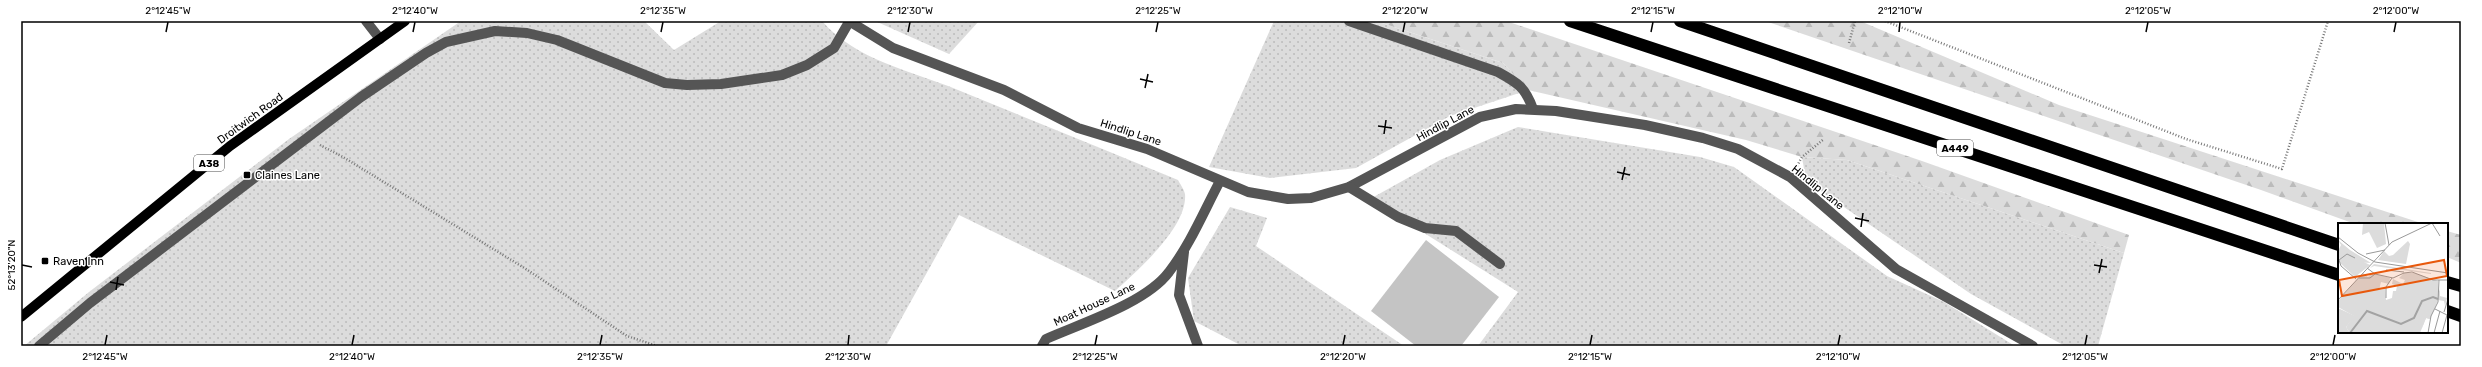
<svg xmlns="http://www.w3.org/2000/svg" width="2482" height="367" viewBox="0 0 2482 367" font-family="Rubik,sans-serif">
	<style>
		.grass { fill: url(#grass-dots) }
		.forest { fill: url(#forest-firs) }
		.building { fill: #c4c4c4 }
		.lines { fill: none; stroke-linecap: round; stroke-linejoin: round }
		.path { stroke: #777; stroke-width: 2.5; stroke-dasharray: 1 2; stroke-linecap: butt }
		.minor { stroke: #555; stroke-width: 10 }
		.major { stroke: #000; stroke-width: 10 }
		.highway { stroke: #000; stroke-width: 12 }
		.ticks { fill: none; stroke: #000; stroke-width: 1.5 }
		.poi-dot { fill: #000; stroke: #fff; stroke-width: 1.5 }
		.labels { text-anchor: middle; stroke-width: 3; stroke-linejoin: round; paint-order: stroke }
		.shield { fill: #fff; stroke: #4c4c4c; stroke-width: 1 }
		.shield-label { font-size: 10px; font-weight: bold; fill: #000 }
		.street-label { font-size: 11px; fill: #000; stroke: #fff }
		.poi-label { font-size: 11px; fill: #000; stroke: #fff; text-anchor: start }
		.inset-river { fill: none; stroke: #a3a3a3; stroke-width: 2 }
		.inset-road { fill: none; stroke: #999; stroke-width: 1 }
		.view { fill: #e8590c; fill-opacity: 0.15; stroke: #e8590c; stroke-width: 2 }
		.inset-edge { fill: none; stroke: #000; stroke-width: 2 }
		.neatline { fill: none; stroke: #000; stroke-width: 1.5 }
		.ticks-label { font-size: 10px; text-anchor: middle; fill: #000 }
	</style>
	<defs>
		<pattern id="grass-dots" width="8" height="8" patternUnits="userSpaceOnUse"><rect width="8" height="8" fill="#dcdcdc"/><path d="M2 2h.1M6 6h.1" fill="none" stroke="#bbb" stroke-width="1.8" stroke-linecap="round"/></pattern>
		<pattern id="forest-firs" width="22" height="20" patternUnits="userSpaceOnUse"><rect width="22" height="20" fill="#dcdcdc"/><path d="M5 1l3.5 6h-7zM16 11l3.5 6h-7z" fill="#bbb"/></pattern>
	</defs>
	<rect width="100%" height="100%" fill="#fff"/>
	<g class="grass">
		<path d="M461,21h183l30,29 47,-29h101c35,40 88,49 136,69 73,30 147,60 220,90 2,4 6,9 7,14 3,33 -48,77 -70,97l-156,-76 -73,131h-862l65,-54 200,-153z"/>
		<polygon points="875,21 979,21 949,54"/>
		<polygon points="1274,21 1376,21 1503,63 1528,90 1450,116 1356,168 1270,178 1209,167"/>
		<polygon points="1518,127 1700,157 1734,167 1887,276 1944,302 2015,346 1478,346 1518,292 1370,199 1440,160"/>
		<polygon points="1802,157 1847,160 2124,253 2098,346 2065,346 1971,294 1806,181"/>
		<polygon points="1230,207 1267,218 1256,246 1404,346 1242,346 1194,321 1188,278"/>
	</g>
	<g class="forest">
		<polygon points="1376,21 1506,21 1922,161 2129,235 2124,253 1847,160 1802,157 1746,140 1528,90 1503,63"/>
		<polygon points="1765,21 1860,21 2059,105 2424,224 2355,224 2261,190"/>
		<polygon points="2447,231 2461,235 2461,263 2447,257"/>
	</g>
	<polygon class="building" points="1426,240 1499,297 1461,346 1416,346 1371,311"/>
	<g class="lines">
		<g class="path">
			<polyline points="1885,21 2186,139 2282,169 2328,21"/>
			<polyline points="1849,43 1855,21"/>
			<polyline points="320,145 343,157 526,269 627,336 657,346"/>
			<polyline points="1797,166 1802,157 1824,139"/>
		</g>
		<g class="minor">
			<polyline points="366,21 380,39"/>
			<polyline points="849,21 893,48 1004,90 1078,128 1147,149 1248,192 1288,199 1311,198 1349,187 1480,117 1516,109 1556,111 1645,125 1703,138 1738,149 1790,177 1896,269 2033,346"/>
			<path d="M1349,21l149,51c20,11 27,15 35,37"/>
			<polyline points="1349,187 1398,217 1425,228 1456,231 1500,264"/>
			<polyline points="1184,252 1179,295 1198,346"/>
			<polyline points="39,346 90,303 361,97 426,53 446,42 495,31 527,33 557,40 665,83 687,85 721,84 782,75 807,65 834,48 849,22"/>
			<path d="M1042,346l4,-7c36,-16 100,-36 123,-67 21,-27 35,-61 51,-91"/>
		</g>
		<polyline class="major" points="21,317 230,146 405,21"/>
		<g class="highway">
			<polyline points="1570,21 2339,275"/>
			<polyline points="1680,21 2339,245"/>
			<polyline points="2447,282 2461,286"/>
			<polyline points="2447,311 2461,316"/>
		</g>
	</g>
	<path class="ticks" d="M166,32l2,-10M413,32l2,-10M661,32l2,-10M908,32l2,-10M1156,32l2,-10M1403,32l2,-10M1651,32l2,-10M1899,32l1,-10M2146,32l2,-10M2394,32l2,-10M1140,79l13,3M1145,88l3,-14M1378,126l14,2M1384,134l2,-14M1617,172l13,3M1622,180l3,-13M1855,218l14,3M1861,227l2,-14M22,265l10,2M2094,265l13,2M2099,273l3,-14M110,282l14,3M116,290l2,-13M105,345l2,-10M352,345l2,-10M600,345l2,-10M848,345l1,-10M1095,345l2,-10M1343,345l2,-10M1590,345l2,-10M1838,345l2,-10M2085,345l2,-10M2333,345l2,-10"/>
	<g class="poi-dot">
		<rect x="243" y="171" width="8" height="8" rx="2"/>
		<rect x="41" y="257" width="8" height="8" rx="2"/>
	</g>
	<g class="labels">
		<g class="shield">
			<rect x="1937" y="140" width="36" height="16" rx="3"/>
			<rect x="194" y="155" width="30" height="16" rx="3"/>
		</g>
		<g class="shield-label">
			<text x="1955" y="152">A449</text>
			<text x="209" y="167">A38</text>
		</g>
		<g class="street-label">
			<text transform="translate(250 118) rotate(-36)" y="4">Droitwich Road</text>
			<text transform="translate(1445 123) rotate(-28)" y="4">Hindlip Lane</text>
			<text transform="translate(1131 132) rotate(18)" y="4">Hindlip Lane</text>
			<text transform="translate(1818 187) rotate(39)" y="4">Hindlip Lane</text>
			<text transform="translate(1094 304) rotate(-25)" y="4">Moat House Lane</text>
		</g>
		<g class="poi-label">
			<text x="255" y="179">Claines Lane</text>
			<text x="53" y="265">Raven Inn</text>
		</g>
	</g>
	<g transform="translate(2338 223)">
		<rect width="110" height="110" fill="#fff"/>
		<path d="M70,18l2,3 -4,20 -28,-4 6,-9 5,5 4,-1zM25,50l5,4 4,-4 18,5 -1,6 -8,-2 -2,8 6,-1 1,11 6,-2 1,-7h3l1,-5 -5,-2 1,-5 10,5 2,-4 -6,-2 5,-5h10l24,8v18l-8,20 -4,-1 -6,15h-70l-4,-6 8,-11 -16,-9v-6z" fill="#dcdcdc"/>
		<path d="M0,17l12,10 21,13 -33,-2v-10l3,-6zM36,41l57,9v1l-57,-8 -4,2zM102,66v7l7,2 -2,8 -1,-5 -6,-1 -8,19 -4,-1 -4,10 2,-14 8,-2zM85,77l3,1 -2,5 -12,17 -8,-10 7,2zM31,86l13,8 14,5 -7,5 -14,-13 -7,2 -10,9 7,-10 -6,-5z" fill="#dcdcdc"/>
		<path d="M25,0h21l2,21 -9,4 -8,-16 -7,3zM10,31l22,11 -15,12 -16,-15zM0,85l17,8 -9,11 4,6h-12z" fill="#dcdcdc"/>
		<path d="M0,86l13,8 -5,7 -8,-8z" fill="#dcdcdc"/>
		<path class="inset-river" d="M12,110l17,-22 34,13 13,-6 8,-17 11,-4 5,2"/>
		<path class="inset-road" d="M47,0l4,22M94,0l8,13M0,14l20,16 17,9 73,11M28,31l19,-4M3,43l-2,-6 8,-6 8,4M3,43l15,13M29,45l8,6 18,4 11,-5 8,-1 21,8h15M48,47l18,2M21,55h11l5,-4M48,75v-11l6,-9M0,77l54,-58 40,-19M97,86l12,6 -5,18M106,89l4,-13M90,110l3,-17 7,-14 1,-22M96,110l6,-22"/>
		<path class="view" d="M106,37l3,16 -105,20 -3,-16z"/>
		<rect width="110" height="110" class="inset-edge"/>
	</g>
	<rect width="2482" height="367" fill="none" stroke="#ffffff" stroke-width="44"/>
	<rect x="22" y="22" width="2438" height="323" class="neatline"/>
	<g class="ticks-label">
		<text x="168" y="14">2°12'45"W</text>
		<text x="415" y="14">2°12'40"W</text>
		<text x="663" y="14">2°12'35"W</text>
		<text x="910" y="14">2°12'30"W</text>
		<text x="1158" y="14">2°12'25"W</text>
		<text x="1405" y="14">2°12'20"W</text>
		<text x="1653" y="14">2°12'15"W</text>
		<text x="1900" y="14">2°12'10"W</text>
		<text x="2148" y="14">2°12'05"W</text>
		<text x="2396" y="14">2°12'00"W</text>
		<text transform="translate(11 265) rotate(-90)" y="4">52°13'20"N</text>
		<text x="105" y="360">2°12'45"W</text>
		<text x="352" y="360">2°12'40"W</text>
		<text x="600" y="360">2°12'35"W</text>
		<text x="848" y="360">2°12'30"W</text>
		<text x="1095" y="360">2°12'25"W</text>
		<text x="1343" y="360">2°12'20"W</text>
		<text x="1590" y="360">2°12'15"W</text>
		<text x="1838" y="360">2°12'10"W</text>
		<text x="2085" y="360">2°12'05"W</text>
		<text x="2333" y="360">2°12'00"W</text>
	</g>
</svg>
